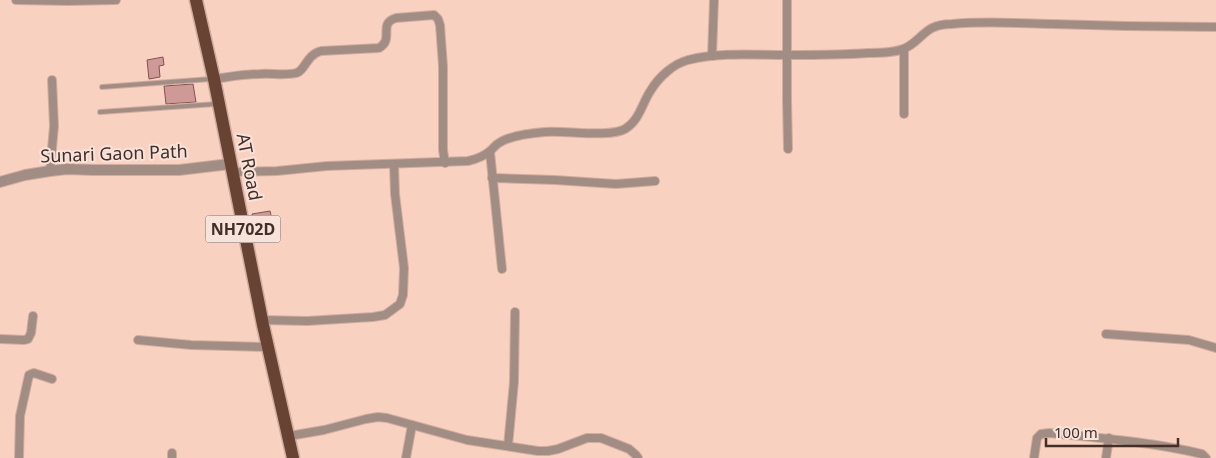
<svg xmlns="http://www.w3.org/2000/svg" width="1216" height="458" viewBox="0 0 1216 458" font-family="'Noto Sans',sans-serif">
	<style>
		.building { fill: #ce9997; stroke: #815251 }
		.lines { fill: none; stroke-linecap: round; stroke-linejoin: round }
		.service-casing { stroke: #d1ad9f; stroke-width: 6 }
		.minor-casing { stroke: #d1ad9f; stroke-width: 10 }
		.tertiary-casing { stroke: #d1ad9f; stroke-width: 12 }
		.trunk-casing { stroke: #d1ad9f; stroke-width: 15 }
		.service { stroke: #a28d85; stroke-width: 4 }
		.minor { stroke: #a28d85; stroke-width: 8 }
		.tertiary { stroke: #a28d85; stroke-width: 10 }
		.trunk { stroke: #684233; stroke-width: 12 }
		.labels { text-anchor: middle; stroke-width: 4; stroke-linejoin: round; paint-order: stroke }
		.shield { fill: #f8e3db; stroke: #79655e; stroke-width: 1 }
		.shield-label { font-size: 16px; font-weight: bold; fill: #432f28 }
		.street-label { font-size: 18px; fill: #432f28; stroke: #f8e3db }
	</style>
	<rect width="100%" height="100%" fill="#f9d1c1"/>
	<g class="building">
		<polygon points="163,57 164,65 159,66 160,77 149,79 147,60"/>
		<polygon points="193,84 196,102 166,104 164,86"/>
		<polygon points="270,211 273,223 255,227 252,214"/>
	</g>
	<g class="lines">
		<g class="service-casing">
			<g id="service">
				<polyline points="102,87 211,79"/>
				<polyline points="100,112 216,104"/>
			</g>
		</g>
		<g class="minor-casing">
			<g id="minor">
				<polyline points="16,0 68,1 116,0"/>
				<polyline points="787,0 787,100 788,149"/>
				<polyline points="904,49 904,114"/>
				<polyline points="712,56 714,0"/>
				<path d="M214,79c15,-2 31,-5 46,-5 11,-1 25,2 36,-1 9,-2 10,-18 25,-22l58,-3c16,-9 -2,-24 17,-30l38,-3 4,4 2,6 3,41v84l2,13"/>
				<polyline points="490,152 502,269"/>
				<polyline points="50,171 54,126 52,80"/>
				<path d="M232,172l45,-1 50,-5 141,-5c9,-2 15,-4 22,-10 3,-2 5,-6 9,-8 10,-7 34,-10 46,-11 20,-2 63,6 80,-3 15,-9 17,-26 26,-39 8,-13 22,-26 37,-30 33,-8 66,-5 99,-5 27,0 54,0 81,-2 10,0 25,0 35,-4 12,-4 19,-16 29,-21 6,-3 13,-4 20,-4 33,-3 66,-1 100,0 55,2 109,3 164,3"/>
				<polyline points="492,178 555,180 616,184 655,181"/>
				<polyline points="262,320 307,321 373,317 385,315 400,304 403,295 404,268 395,194 394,164"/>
				<polyline points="1106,334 1189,340 1216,348"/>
				<polyline points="0,339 24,340 28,339 31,333 33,316"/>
				<polyline points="138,340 191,345 268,347"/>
				<polyline points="289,436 324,430 366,419 378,417 387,418 467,440 538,451 548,451 558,449 587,438 601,438 629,449 636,455 638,458"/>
				<polyline points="508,446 514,382 515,312"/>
				<polyline points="19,458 20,416 29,375 34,373 52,379"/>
				<polyline points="172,458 172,453"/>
				<polyline points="406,458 412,425"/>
				<path d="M1034,458l3,-20 4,-4 8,-1c51,5 103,9 153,21l4,4"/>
				<polyline points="1106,458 1109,438"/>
			</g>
		</g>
		<g class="tertiary-casing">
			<polyline id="tertiary" points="0,182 25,175 50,171 67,169 93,170 179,170 230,164"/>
		</g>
		<g class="trunk-casing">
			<polyline id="trunk" points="196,0 214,79 263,325 293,458"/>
		</g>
		<use href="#service" class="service"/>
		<use href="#minor" class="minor"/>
		<use href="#tertiary" class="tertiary"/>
		<use href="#trunk" class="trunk"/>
	</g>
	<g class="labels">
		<rect class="shield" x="205.5" y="215.5" width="75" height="27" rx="4"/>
		<g class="shield-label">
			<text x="243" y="235">NH702D</text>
		</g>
		<g class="street-label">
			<text transform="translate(114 154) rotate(-2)" y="6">Sunari Gaon Path</text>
			<text transform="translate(249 167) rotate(79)" y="6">AT Road</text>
		</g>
	</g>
	<path d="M1046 438v8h132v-8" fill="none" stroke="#432f28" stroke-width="2.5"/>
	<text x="1054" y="438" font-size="15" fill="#432f28" stroke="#f8e3db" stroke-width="4" paint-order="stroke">100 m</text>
</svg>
